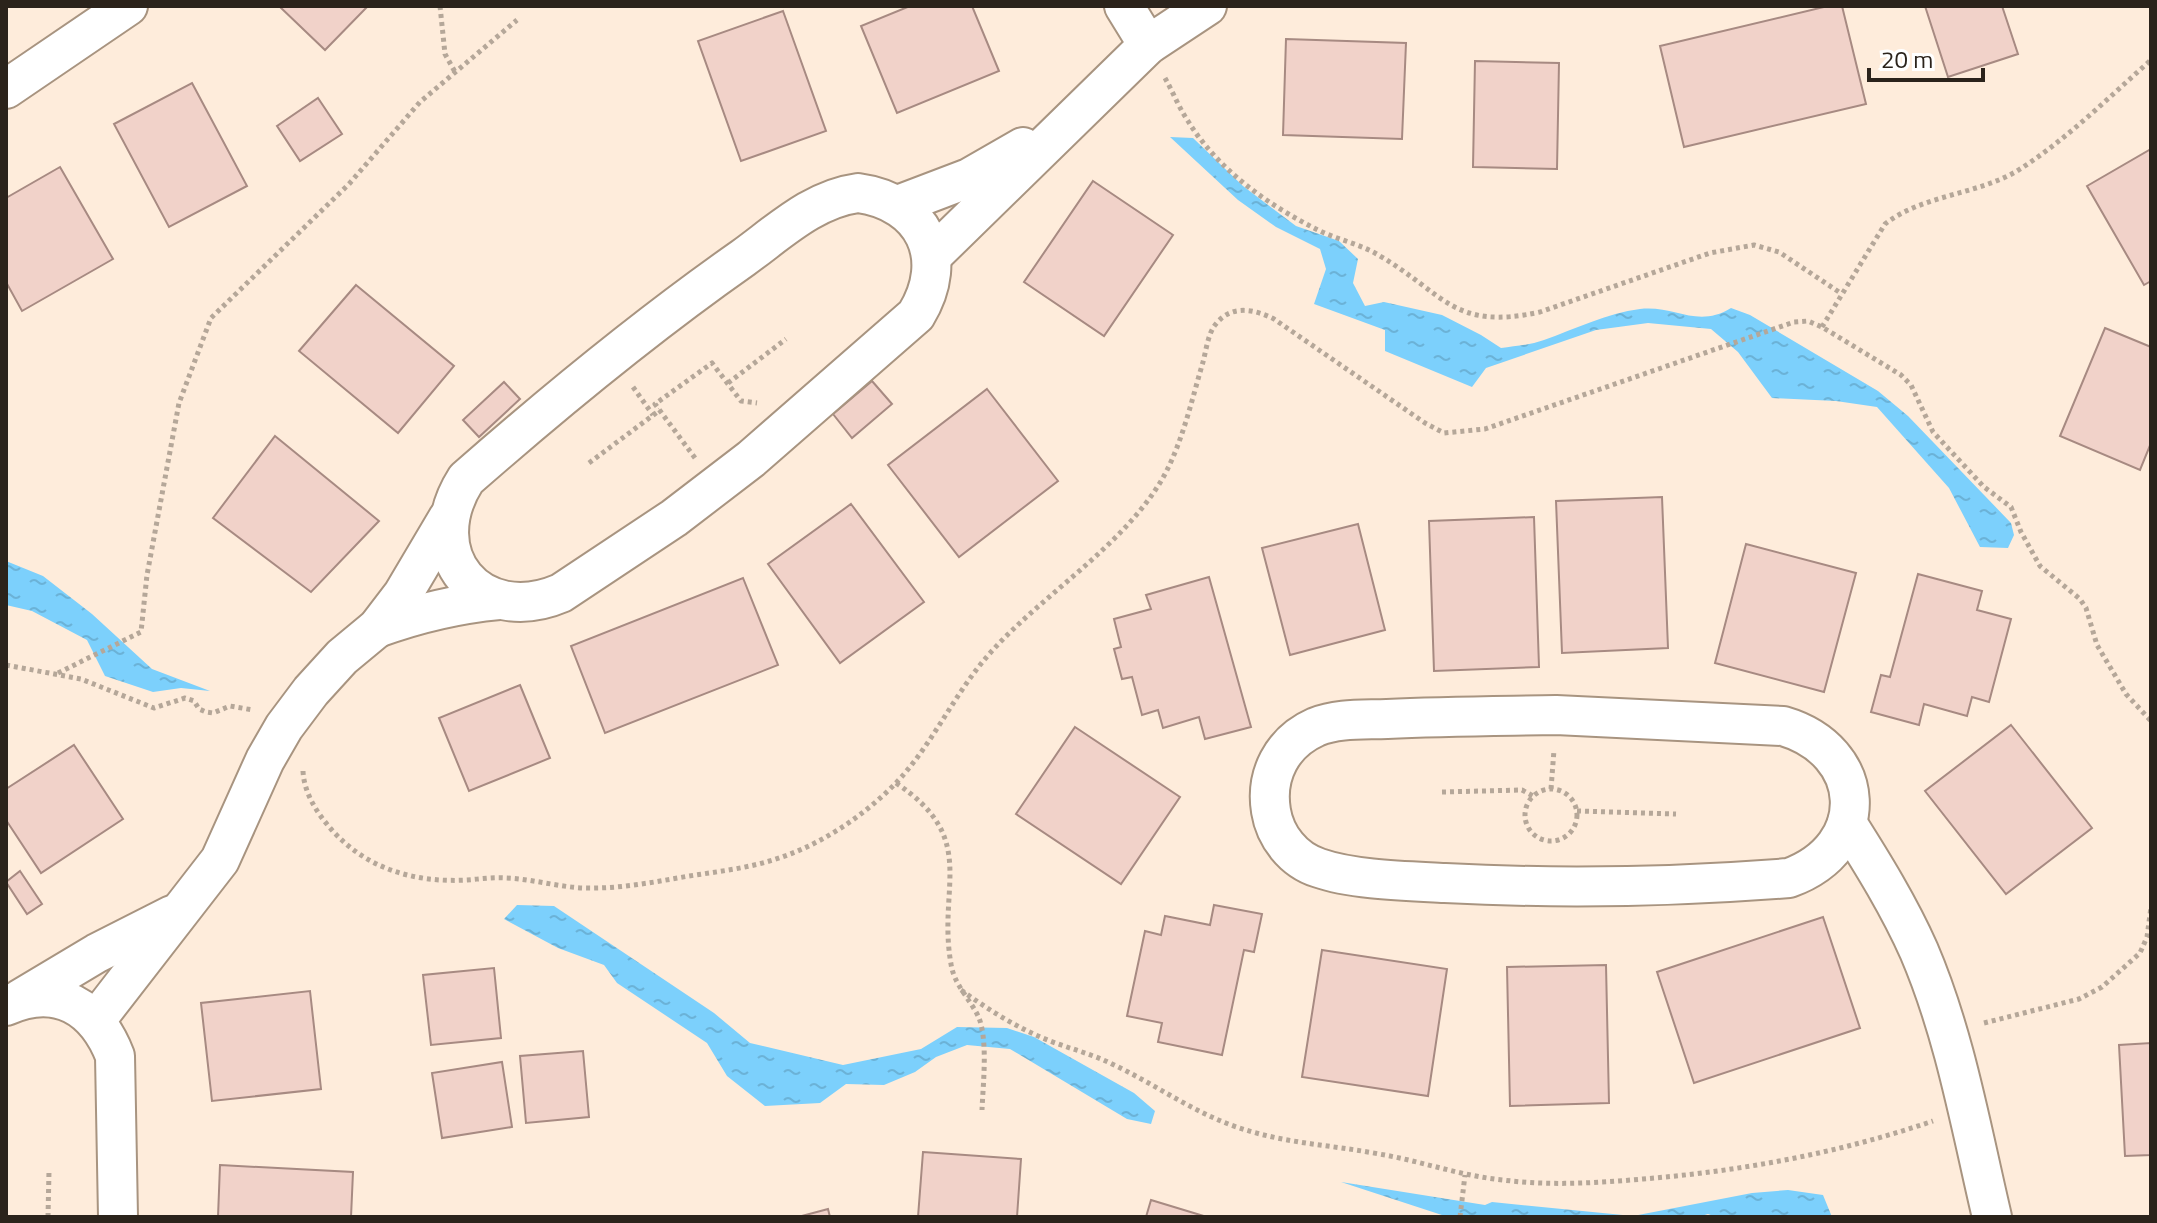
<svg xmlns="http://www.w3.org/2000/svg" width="2157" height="1223" viewBox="0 0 2157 1223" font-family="'Titillium Web',sans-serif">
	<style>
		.water { fill: url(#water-ripples) }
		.building { fill: #f1d2c9; stroke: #a78a82; stroke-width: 2 }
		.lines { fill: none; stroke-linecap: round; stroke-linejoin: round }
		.street-casing { stroke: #a89480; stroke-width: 42 }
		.path { stroke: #b5a799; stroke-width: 5; stroke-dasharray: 4 4; stroke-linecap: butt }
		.street { stroke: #fff; stroke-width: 38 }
	</style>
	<defs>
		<pattern id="water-ripples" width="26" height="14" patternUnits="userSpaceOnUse" patternTransform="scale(2)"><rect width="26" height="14" fill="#7cd0fc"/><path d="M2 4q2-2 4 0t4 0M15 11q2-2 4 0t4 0" fill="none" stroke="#6bb2d7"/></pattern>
	</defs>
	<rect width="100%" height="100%" fill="#feecdb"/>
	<g class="water">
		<path d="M1170,137l23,1 50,48 53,40 43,15 19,18 -5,24 12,23 19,-4 58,13 39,20 20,13c14,-2 29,-3 43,-8 31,-11 63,-27 96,-31 35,-4 57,20 91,-1l19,7 128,76 30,25 103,107 3,12 -6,13 -28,-1 -31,-59 -72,-81 -41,-6 -64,-3 -34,-46 -27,-23 -63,-6 -52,7 -110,38 -14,19 -87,-36v-21l-71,-26 12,-35 -6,-20 -44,-22 -38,-27z"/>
		<polygon points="6,561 43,576 92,614 152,669 210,691 181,688 153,692 105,676 87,640 32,611 6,605"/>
		<polygon points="517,905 554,906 714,1013 750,1043 843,1065 921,1049 957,1027 1007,1028 1034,1037 1134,1093 1155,1111 1151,1124 1127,1119 1010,1049 967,1045 936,1057 915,1072 884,1085 846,1084 820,1103 765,1106 727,1076 707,1043 617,983 604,965 558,948 504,919"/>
		<polygon points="1341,1182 1485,1205 1492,1202 1633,1216 1752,1193 1788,1190 1823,1195 1832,1217 1716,1217 1708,1214 1698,1217 1448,1217"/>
	</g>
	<g class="building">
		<polygon points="279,6 368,6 325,50"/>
		<polygon points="910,6 972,6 999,71 897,113 861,26"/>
		<polygon points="1828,6 1842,6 1866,104 1684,147 1660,46"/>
		<polygon points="1925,6 2002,6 2018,54 1948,77"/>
		<polygon points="783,11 826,131 741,161 698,41"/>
		<polygon points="1286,39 1406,43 1402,139 1283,135"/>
		<polygon points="1475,61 1559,63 1557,169 1473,167"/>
		<polygon points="192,83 247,186 169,227 114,124"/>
		<polygon points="318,98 342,134 300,161 277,126"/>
		<polygon points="2151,149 2151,281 2144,285 2087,186"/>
		<polygon points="60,167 113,259 22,311 6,282 6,198"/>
		<polygon points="1093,181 1173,235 1104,336 1024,282"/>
		<polygon points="356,285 454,366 398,433 299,351"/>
		<polygon points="2105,328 2151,347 2151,443 2140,470 2060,436"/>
		<polygon points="872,381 892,404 852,438 833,414"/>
		<polygon points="504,382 520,399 479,437 463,420"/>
		<polygon points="987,389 1058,481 959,557 888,465"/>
		<polygon points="275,436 379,521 311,592 213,518"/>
		<polygon points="1662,497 1668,648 1562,653 1556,501"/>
		<polygon points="851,504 924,602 840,663 768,564"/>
		<polygon points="1534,517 1539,667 1434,671 1429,521"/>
		<polygon points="1358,524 1385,630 1290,655 1262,548"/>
		<polygon points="1746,544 1856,573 1824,692 1715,663"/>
		<polygon points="1918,574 1982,591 1977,610 2011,619 1989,702 1972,697 1967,716 1924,704 1919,725 1871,712 1881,675 1890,677"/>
		<polygon points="1209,577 1251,727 1205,739 1199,717 1163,728 1158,710 1142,715 1132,677 1122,679 1114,649 1121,647 1114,619 1151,609 1146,595"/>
		<polygon points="743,578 778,665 605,733 571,646"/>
		<polygon points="520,685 550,758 469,791 439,718"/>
		<polygon points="2011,725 2092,828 2006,894 1925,791"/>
		<polygon points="1075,727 1180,797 1121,884 1016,814"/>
		<polygon points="74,745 123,819 41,873 6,820 6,789"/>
		<polygon points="20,871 42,904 27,914 6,882"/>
		<polygon points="1214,905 1262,914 1254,952 1244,950 1222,1055 1158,1042 1162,1023 1127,1016 1145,931 1161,935 1165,916 1210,925"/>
		<polygon points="1823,917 1860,1028 1694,1083 1657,972"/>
		<polygon points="1322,950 1447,969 1428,1096 1302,1077"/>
		<polygon points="1606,965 1609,1103 1510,1106 1507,967"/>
		<polygon points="494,968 501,1038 431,1045 423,975"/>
		<polygon points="310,991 321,1089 212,1101 201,1003"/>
		<polygon points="2151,1043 2151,1155 2125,1156 2119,1045"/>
		<polygon points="583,1051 589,1117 526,1123 520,1056"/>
		<polygon points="502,1062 512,1127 442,1138 432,1073"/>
		<polygon points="923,1152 1021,1159 1017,1217 918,1217"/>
		<polygon points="220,1165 353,1172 351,1217 218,1217"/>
		<polygon points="1151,1200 1207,1217 1146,1217"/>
		<polygon points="828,1209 830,1217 798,1217"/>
	</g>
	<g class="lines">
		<g class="street-casing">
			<g id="street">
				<polyline points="1124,6 1148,45"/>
				<polyline points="6,89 128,6"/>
				<path d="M858,193c66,9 93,65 58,122l-165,144 -77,59 -113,75c-82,35 -143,-39 -95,-114 89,-78 180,-153 277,-221 36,-26 70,-59 115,-65z"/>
				<polyline points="898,205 969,178 1023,147"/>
				<polyline points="932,256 1148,45 1207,6"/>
				<path d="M377,628c41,-15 79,-24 122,-28"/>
				<path d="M1556,715l227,11c85,25 91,121 6,152 -115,9 -229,11 -344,5 -37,-2 -92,-3 -126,-15 -26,-8 -44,-32 -48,-57 -6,-36 11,-69 45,-84 22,-9 47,-7 71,-8 57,-3 113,-3 169,-4z"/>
				<path d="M1847,823c26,41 52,83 72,128 36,84 52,177 73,266"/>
				<polyline points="20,999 97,953 172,915"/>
				<path d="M6,1006c51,-23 90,1 109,50l3,161"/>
				<polyline points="96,1020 220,860 265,760 284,727 311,691 342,657 377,628 403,594 448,518"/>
			</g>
		</g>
		<g class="path">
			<polyline points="440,6 445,54 455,72"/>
			<path d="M1165,78c8,14 14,30 23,43 30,49 80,84 130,109 20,10 43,14 62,26 65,38 73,75 160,56l170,-59 44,-8 25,7 63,42"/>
			<path d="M1822,327l63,-103c37,-29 91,-29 132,-53 48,-30 91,-73 134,-111"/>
			<polyline points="728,383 786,339"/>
			<polyline points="633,387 653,415"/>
			<polyline points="695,458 655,404 712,363 741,401 757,403"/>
			<polyline points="589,463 660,410"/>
			<polyline points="6,665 81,679 154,708 185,698 194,701 199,709 206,712 213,713 230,706 253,710"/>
			<polyline points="58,673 141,632 147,575 179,403 211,318 349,184 420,102 517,20"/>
			<path d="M303,771c1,22 14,42 28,58 35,40 84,54 136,51 13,-1 26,-3 39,-2 27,1 52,9 78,10 36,1 70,-6 105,-12 26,-4 52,-7 77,-14 48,-13 93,-42 128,-77 39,-40 60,-92 97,-133 53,-59 136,-108 174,-178 18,-34 27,-75 38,-112 3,-11 5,-28 12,-37 16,-21 39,-16 59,-6l151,104 19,10 41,-4 309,-107 14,-1 14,6 79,48 10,10 22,47 51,55 27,20 10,25 19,34 40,33 6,9 11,37 29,49 25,27"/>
			<path d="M896,783c84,56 41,103 55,181 3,21 20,36 28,54 9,24 4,66 3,92"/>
			<polyline points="1551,789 1554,750"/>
			<circle cx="1551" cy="815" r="26"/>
			<polyline points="1442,792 1522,790 1533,796"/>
			<polyline points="1577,811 1676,814"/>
			<path d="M961,990c28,20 56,38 89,51 21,8 42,13 62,23 41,19 76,45 119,61 52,19 96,19 148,29 42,7 82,22 124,26 47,6 93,3 140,-1 99,-8 196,-26 290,-58"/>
			<polyline points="1984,1023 2079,999 2102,987 2140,953 2147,937 2151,907"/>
			<polyline points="48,1217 49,1171"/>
			<polyline points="1460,1217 1465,1175"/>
		</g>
		<use href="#street" class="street"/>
	</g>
	<rect width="2157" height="1223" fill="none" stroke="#2b231b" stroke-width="16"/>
	<path d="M1869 68v12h114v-12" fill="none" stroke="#2b231b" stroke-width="4"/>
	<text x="1881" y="68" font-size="24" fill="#2b231b" stroke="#ffffff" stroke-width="6" paint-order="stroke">20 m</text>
</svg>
